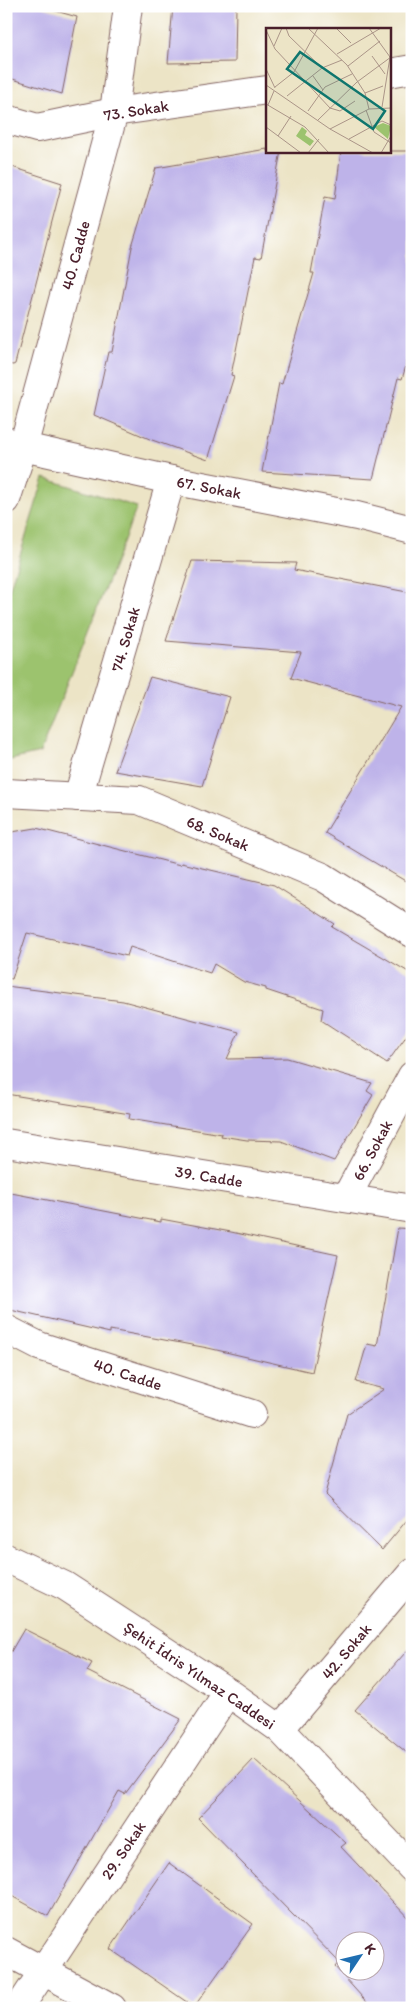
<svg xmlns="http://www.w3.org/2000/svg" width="418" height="2014" viewBox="0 0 418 2014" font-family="Itim,sans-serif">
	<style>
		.green { fill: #9cc36e; stroke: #73714c }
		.building { fill: #beb3e9; fill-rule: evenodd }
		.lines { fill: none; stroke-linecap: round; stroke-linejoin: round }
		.minor-casing { stroke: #836461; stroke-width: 30 }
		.minor { stroke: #fff; stroke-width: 28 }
		.labels { text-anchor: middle; stroke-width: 4; stroke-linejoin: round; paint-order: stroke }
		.street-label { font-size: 16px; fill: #4a1f2b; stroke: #fff }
		.inset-road { fill: none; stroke: #ab9588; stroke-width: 1 }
		.view { fill: #0f766e; fill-opacity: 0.15; stroke: #0f766e; stroke-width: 2.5 }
		.inset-edge { fill: none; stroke: #4a1f2b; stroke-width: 2.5 }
	</style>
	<rect width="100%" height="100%" fill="#fff"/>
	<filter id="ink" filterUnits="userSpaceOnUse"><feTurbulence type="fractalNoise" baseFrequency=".02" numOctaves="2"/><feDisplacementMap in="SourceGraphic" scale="10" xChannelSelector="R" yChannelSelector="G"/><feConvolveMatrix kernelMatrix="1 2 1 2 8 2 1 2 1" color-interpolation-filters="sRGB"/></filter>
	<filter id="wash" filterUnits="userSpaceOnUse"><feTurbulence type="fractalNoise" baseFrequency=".0096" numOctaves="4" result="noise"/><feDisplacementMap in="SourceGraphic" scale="20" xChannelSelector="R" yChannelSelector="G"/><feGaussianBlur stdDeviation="1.12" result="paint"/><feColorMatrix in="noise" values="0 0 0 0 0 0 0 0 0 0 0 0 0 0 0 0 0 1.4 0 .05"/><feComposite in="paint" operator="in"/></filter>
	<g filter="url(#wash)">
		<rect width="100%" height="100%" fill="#ece4c6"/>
		<polygon class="green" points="44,478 137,507 40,753 6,761 6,600"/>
		<g id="blocks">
			<g class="building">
				<polygon points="6,6 38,6 77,17 62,94 6,77"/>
				<polygon points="173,6 236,6 235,62 168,63"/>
				<polygon points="267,149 267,151 281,151 261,258 255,257 231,375 234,376 208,460 152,440 94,415 108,352 112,352 132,247 156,168"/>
				<polygon points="341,151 412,151 412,346 402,379 398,378 373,479 262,472 279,383 282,384 314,273 311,273 325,197 335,199"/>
				<polygon points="6,165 62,183 15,364 13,365 6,364"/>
				<polygon points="192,561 296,563 294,570 412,593 412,885 325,833 401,707 291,678 301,652 166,641"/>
				<polygon points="150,677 230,697 202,786 115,771"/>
				<polygon points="36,828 180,865 181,863 274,885 335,924 332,927 412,974 412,1028 387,1063 321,1020 323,1009 266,990 266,988 244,982 214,964 210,973 130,947 127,956 27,933 12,979 6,978 6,833"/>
				<polygon points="6,986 123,1001 239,1032 227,1059 287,1058 372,1083 367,1091 373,1095 334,1161 281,1141 247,1140 221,1136 222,1134 129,1119 130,1114 6,1094"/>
				<polygon points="6,1192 161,1222 161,1219 231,1232 338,1255 312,1372 208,1348 110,1330 110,1333 6,1309"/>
				<polygon points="398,1228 412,1229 412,1514 382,1550 325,1494 347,1414 384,1389 356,1382 367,1344 377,1346"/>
				<polygon points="24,1629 92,1663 87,1671 181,1719 125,1794 119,1791 48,1916 6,1893 6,1660"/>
				<polygon points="412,1645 412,1757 355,1710"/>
				<path d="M254,1759l92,84 -5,4 71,75v86h-40l-37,-41 4,-5 -141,-144zM346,1942h30v30h-30z"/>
				<polygon points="169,1863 253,1924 194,2007 110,1949"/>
			</g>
		</g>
	</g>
	<g filter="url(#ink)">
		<use href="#blocks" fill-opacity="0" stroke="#836461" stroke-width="1"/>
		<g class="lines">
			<g class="minor-casing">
				<g id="minor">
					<polyline points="389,73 412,69"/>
					<polyline points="6,119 37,128 114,112 267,90"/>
					<polyline points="6,441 23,447 171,480 357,516 412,530"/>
					<polyline points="6,500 23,447 114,112 128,6"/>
					<polyline points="6,793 139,800 323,877 412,933"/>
					<polyline points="78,797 171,480"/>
					<polyline points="6,1143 412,1209"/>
					<polyline points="346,1198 412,1076"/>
					<polyline points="6,1329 39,1346 252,1414"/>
					<polyline points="6,1558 65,1586 228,1692 280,1729 412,1868"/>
					<polyline points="280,1729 412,1573"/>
					<polyline points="6,1951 112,2008"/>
					<polyline points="19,2008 228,1692"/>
				</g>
			</g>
			<use href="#minor" class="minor"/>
		</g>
	</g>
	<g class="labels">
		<g class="street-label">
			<text transform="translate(136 110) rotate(-9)" y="6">73. Sokak</text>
			<text transform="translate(75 255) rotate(-75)" y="6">40. Cadde</text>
			<text transform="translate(209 487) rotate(11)" y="6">67. Sokak</text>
			<text transform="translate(125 639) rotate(-74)" y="6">74. Sokak</text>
			<text transform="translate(218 833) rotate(23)" y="6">68. Sokak</text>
			<text transform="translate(372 1150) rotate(-62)" y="6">66. Sokak</text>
			<text transform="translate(209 1176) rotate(9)" y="6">39. Cadde</text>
			<text transform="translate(128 1374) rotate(18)" y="6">40. Cadde</text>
			<text transform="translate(346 1651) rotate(-50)" y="6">42. Sokak</text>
			<text transform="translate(200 1675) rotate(34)" y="6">Şehit İdris Yılmaz Caddesi</text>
			<text transform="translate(123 1850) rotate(-56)" y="6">29. Sokak</text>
		</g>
	</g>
	<g transform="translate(266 28)">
		<rect width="125" height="125" fill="#ece4c6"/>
		<path d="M117,95l8,3 -3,13 -14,-12zM36,99l5,4 -2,4 9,6 -4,5 -14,-10z" fill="#9cc36e"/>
		<path class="inset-road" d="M20,0l3,8 33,32M42,0l39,37 18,28 4,16M70,0l15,15M103,0l21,29 -8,50M0,2l9,19 55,59 10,3 15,-10M8,18l8,-18M71,26l44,-26M106,28l13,18M82,38l32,-25M0,41l9,19M47,48l10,14M0,57l64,44 43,24M9,59l19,-15 24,-44M99,65l18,-7M21,68l35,-28 20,-8M0,76l39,23 24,26M2,77l6,-14M100,82l8,22 17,11M42,83l17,-24 27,-13M52,92l39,-38 34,-25M0,99l35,26M64,101l39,-20 22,-1M12,108l13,-20M83,111l33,-18 9,4M42,125l11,-14M115,125l10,-17"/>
		<path class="view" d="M34,24l85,59 -12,18 -86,-60z"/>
		<rect width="125" height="125" class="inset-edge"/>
	</g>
	<rect width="418" height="2014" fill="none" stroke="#fff" stroke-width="25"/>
	<g transform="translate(360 1956) rotate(55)"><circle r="24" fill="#ffffff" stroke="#b7a5aa"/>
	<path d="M0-4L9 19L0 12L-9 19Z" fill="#1f6fb2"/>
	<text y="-8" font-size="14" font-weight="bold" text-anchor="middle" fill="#4a1f2b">K</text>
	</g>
</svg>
